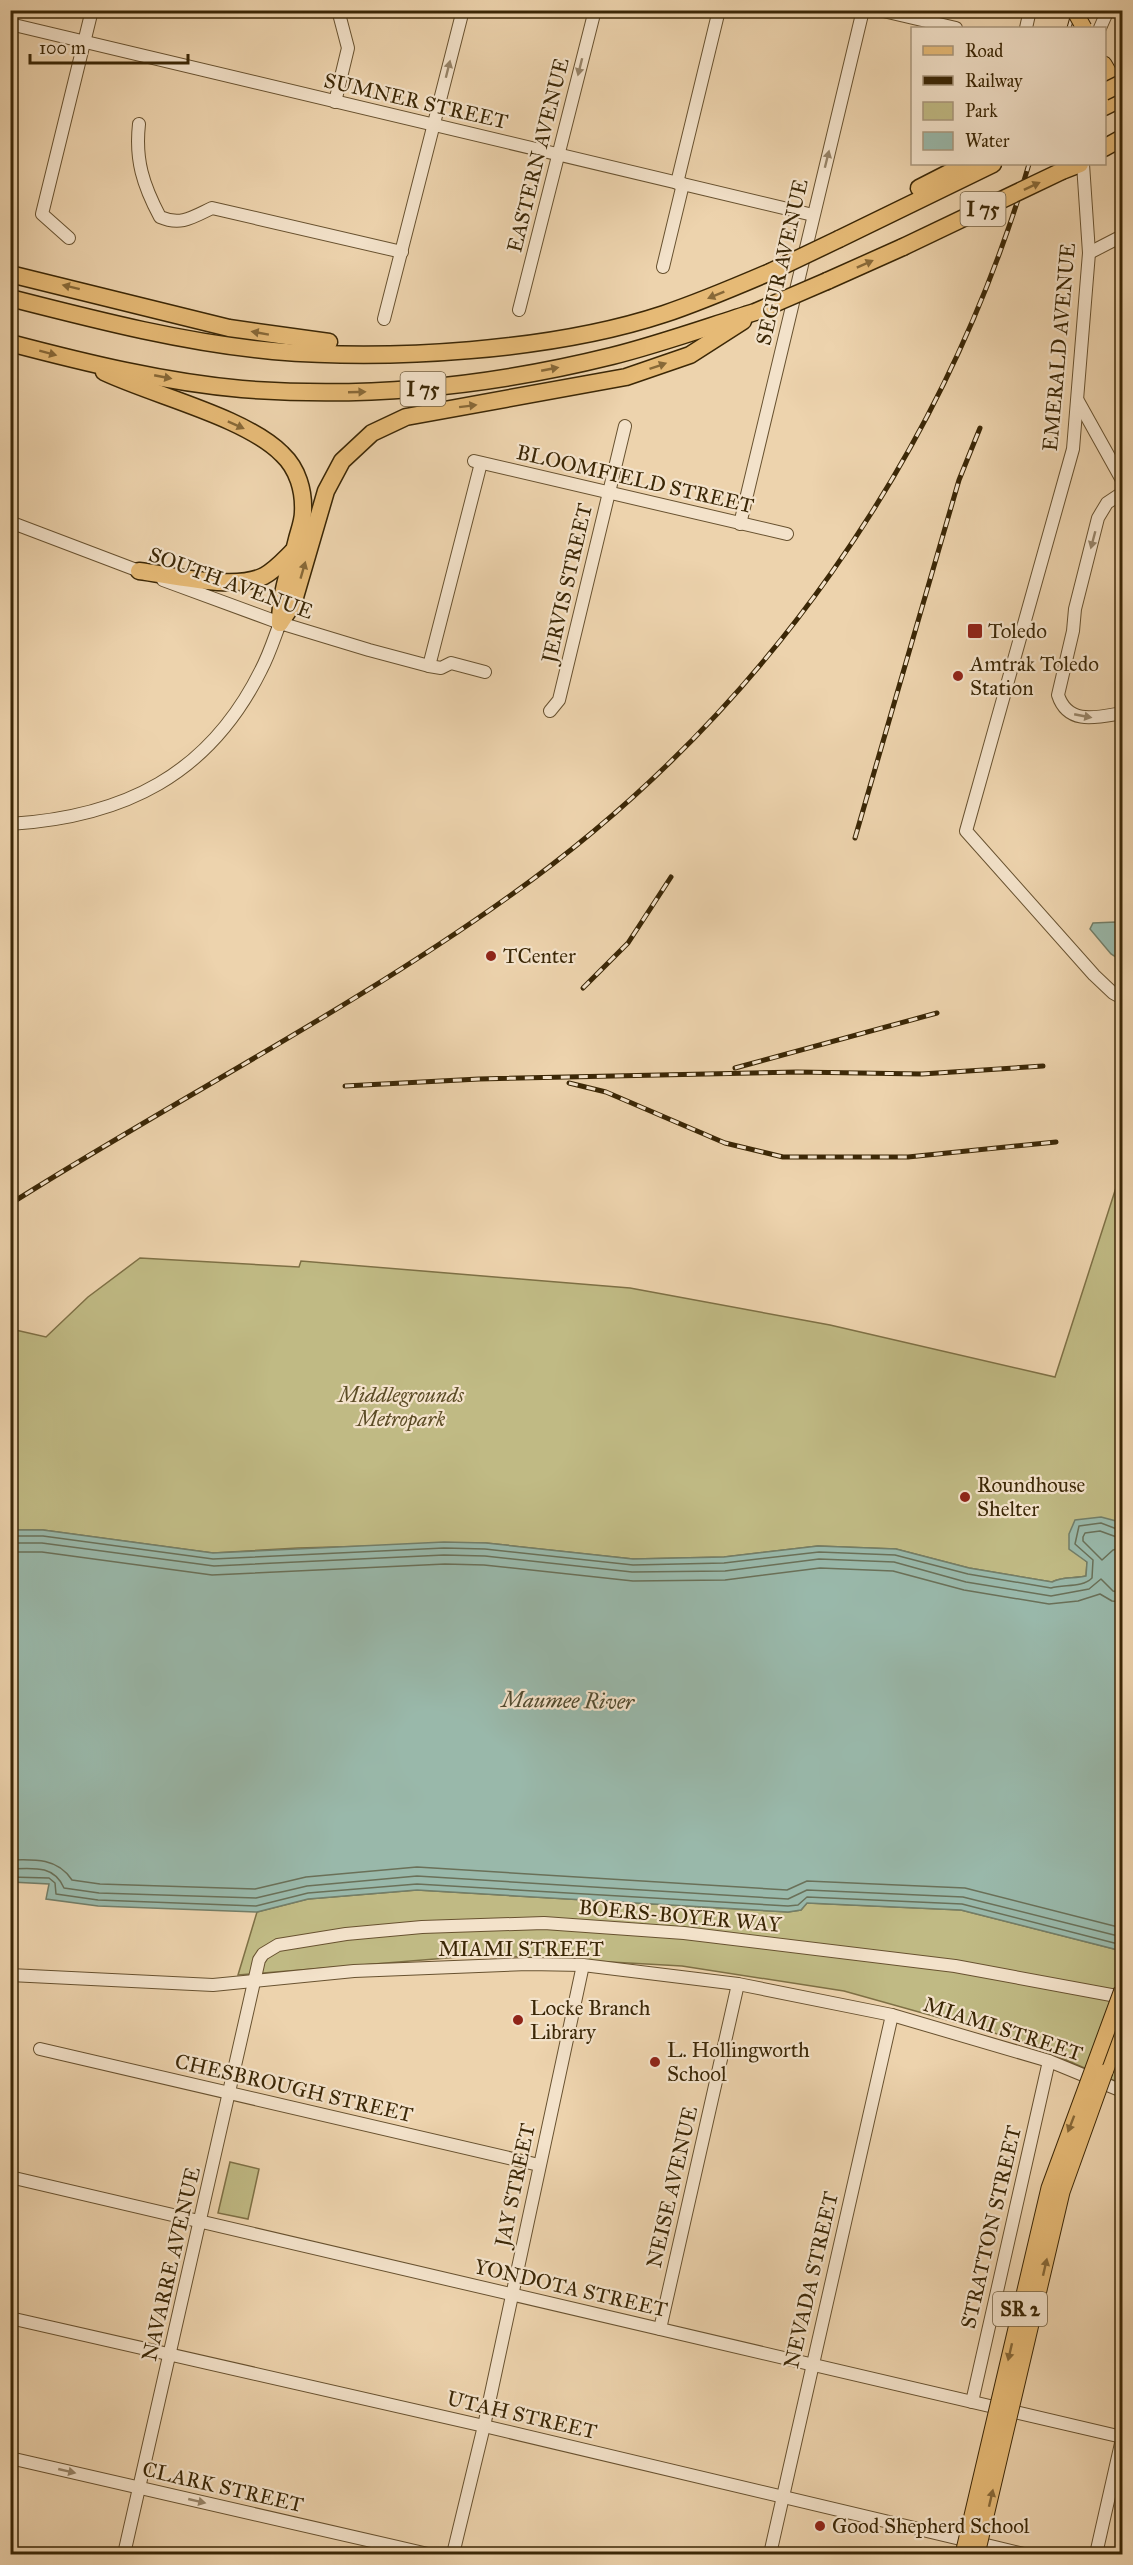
<svg xmlns="http://www.w3.org/2000/svg" width="1133" height="2565" viewBox="0 0 1133 2565" font-family="'IM FELL Great Primer',serif">
	<style>
		.green { fill: #c0ba84; stroke: #7e7045; stroke-width: 1.5 }
		.water { fill: #99b8aa; stroke: #737e68; stroke-width: 1.5 }
		.lines { fill: none; stroke-linecap: round; stroke-linejoin: round }
		.shore { stroke: #6a7058; stroke-width: 1.5 }
		.minor-casing { stroke: #685230; stroke-width: 14 }
		.major-casing { stroke: #3b2706; stroke-width: 17 }
		.highway-casing { stroke: #3b2706; stroke-width: 19 }
		.minor { stroke: #f3e2ca; stroke-width: 12 }
		.major { stroke: #e6ba76; stroke-width: 15 }
		.highway { stroke: #e6ba76; stroke-width: 16 }
		.rail-casing { stroke: #3b2706; stroke-width: 5 }
		.rail { stroke: #f3e2ca; stroke-width: 3; stroke-dasharray: 9; stroke-linecap: butt }
		.major-bridge-casing { stroke: #3b2706; stroke-width: 17; stroke-linecap: butt }
		.highway-bridge-casing { stroke: #3b2706; stroke-width: 19; stroke-linecap: butt }
		.major-bridge { stroke: #e6ba76; stroke-width: 15 }
		.highway-bridge { stroke: #e6ba76; stroke-width: 16 }
		.oneway { fill: #978468 }
		.oneway2 { fill: #886938 }
		.poi-dot { fill: #8f2418; stroke: #f3e2ca; stroke-width: 2 }
		.labels { text-anchor: middle; stroke-width: 4.5; stroke-linejoin: round; paint-order: stroke }
		.shield { fill: #f3e2ca; stroke: #725f41; stroke-width: 1.5 }
		.shield-label { font-size: 20px; font-weight: bold; fill: #3b2706 }
		.street-label { font-size: 21px; fill: #3b2706; stroke: #f3e2ca }
		.poi-label { font-size: 21px; fill: #3b2706; stroke: #f3e2ca; text-anchor: start }
		.park-label { font-size: 21px; font-style: italic; fill: #5c4c26; stroke: #f3e2ca }
		.water-label { font-size: 22px; font-style: italic; fill: #524b2f; stroke: #f3e2ca }
	</style>
	<rect width="100%" height="100%" fill="#edd3ad"/>
	<filter id="stains"><feTurbulence type="fractalNoise" baseFrequency=".00333" numOctaves="4"/><feColorMatrix values="0 0 0 0 .2 0 0 0 0 .09 0 0 0 0 .02 0 0 0 .5 -.17"/></filter>
	<radialGradient id="worn" r=".72"><stop offset=".6" stop-color="#630" stop-opacity="0"/><stop offset="1" stop-color="#630" stop-opacity=".3"/></radialGradient>
	<g class="green">
		<path d="M1122,1169v358l-6,-6 -37,34 8,7 -1,14c-12,3 -24,0 -34,6l-83,-14 -73,-19 -78,-3 -94,11 -91,2 -147,-16 -188,5 -85,5 -170,-23h-32v-201l35,8 42,-40 52,-39 159,9 2,-6 329,27 200,37 225,52z"/>
		<polygon points="417,1890 788,1912 801,1910 807,1903 961,1910 1122,1951 1122,2084 1019,2040 844,1991 682,1966 484,1955 238,1975 257,1912 308,1899"/>
		<polygon points="230,2162 259,2169 248,2219 218,2213"/>
	</g>
	<g class="water">
		<polygon points="1116,922 1122,925 1122,961 1111,954 1090,929 1093,923"/>
		<path d="M1101,1517l15,4 6,6v32l-6,7 1,11 5,4v370l-161,-41 -154,-7 -6,7 -13,2 -371,-22 -109,9 -51,13 -159,-6 -52,-7 3,-15 -38,-2v-352h32l170,23 231,-11 42,1 147,16 91,-2 94,-11 78,3 73,19 83,14c10,-6 22,-3 34,-6l1,-14 -18,-13v-15l6,-14z"/>
	</g>
	<g class="lines">
		<g class="shore">
			<path d="M10,1536h33l170,23 231,-11 41,1 148,16 91,-2 95,-11 76,3 73,19 83,14c13,-4 31,0 41,-10l1,-18 -18,-16 4,-18 22,-3 21,8"/>
			<polyline points="1122,1539 1100,1531 1085,1533 1083,1537 1083,1541 1102,1560 1113,1550 1122,1548"/>
			<polyline points="10,1543 42,1543 214,1566 444,1555 485,1556 632,1572 725,1571 819,1559 894,1562 966,1582 1051,1596 1089,1589 1101,1579 1113,1591 1122,1593"/>
			<polyline points="10,1552 42,1552 212,1575 445,1564 484,1565 633,1581 725,1580 820,1568 893,1571 964,1590 1049,1604 1078,1601 1100,1594 1112,1601 1122,1602"/>
			<path d="M10,1860c25,-1 48,-2 62,20l28,4 155,5 51,-12 111,-10 370,23 20,-9 158,7 157,40"/>
			<path d="M10,1869c24,-1 44,-4 54,19l35,5 157,5 51,-12 110,-10 371,23 19,-9 156,7 159,40"/>
			<polyline points="10,1877 49,1878 55,1883 56,1894 98,1900 256,1906 308,1893 417,1884 788,1906 798,1905 807,1897 962,1904 1122,1945"/>
		</g>
		<g class="minor-casing">
			<g id="minor">
				<polyline points="879,10 956,28"/>
				<polyline points="10,24 813,215"/>
				<polyline points="1026,28 1030,10"/>
				<polyline points="1100,28 1108,10"/>
				<polyline points="335,102 348,48 338,10"/>
				<path d="M139,124c-4,36 4,61 21,93 21,9 33,0 52,-9l190,44"/>
				<polyline points="1083,164 1089,253 1073,449 966,831 1094,975 1113,993 1122,998"/>
				<polyline points="677,183 719,10"/>
				<polyline points="69,238 42,214 92,10"/>
				<polyline points="1089,253 1122,236"/>
				<polyline points="663,267 683,184"/>
				<polyline points="519,310 595,10"/>
				<polyline points="384,319 463,10"/>
				<polyline points="1078,401 1122,480"/>
				<polyline points="474,461 787,534"/>
				<path d="M1122,493l-15,10 -9,15 -23,91 -2,22 -15,64c10,31 40,22 64,18"/>
				<polyline points="10,522 147,574"/>
				<polyline points="740,524 863,10"/>
				<polyline points="163,580 280,623 369,650 429,666 441,668 451,663 485,672"/>
				<polyline points="429,666 481,463"/>
				<polyline points="550,711 559,700 625,426"/>
				<path d="M10,824c114,-7 199,-49 251,-154 8,-15 13,-31 19,-47"/>
				<polyline points="10,1975 213,1985 354,1971 528,1964 583,1965 738,1984 892,2015 1049,2061 1122,2091"/>
				<polyline points="40,2049 539,2165"/>
				<polyline points="10,2177 1122,2437"/>
				<polyline points="10,2318 484,2426 1024,2554"/>
				<polyline points="660,2329 738,1984"/>
				<polyline points="972,2402 1049,2061"/>
				<polyline points="10,2458 428,2554"/>
				<polyline points="124,2554 259,1960 263,1954 278,1945 346,1934 422,1927 544,1923 684,1933 955,1966 1122,1997"/>
				<polyline points="453,2554 484,2426 583,1965"/>
				<polyline points="770,2554 892,2015"/>
				<polyline points="1096,2554 1122,2439"/>
			</g>
		</g>
		<g class="major-casing">
			<g id="major">
				<polyline points="1104,64 1122,95"/>
				<polyline points="1105,2072 1122,2027"/>
			</g>
		</g>
		<g class="highway-casing">
			<g id="highway">
				<polyline points="1104,107 1122,98"/>
				<polyline points="1104,148 1122,138"/>
				<polyline points="1062,171 1080,164"/>
				<polyline points="919,188 966,164"/>
				<polyline points="839,239 993,164"/>
				<polyline points="10,274 229,328 329,342"/>
				<polyline points="827,281 903,247"/>
				<path d="M10,298c86,22 175,45 263,53 117,10 279,0 391,-37 36,-12 71,-27 106,-42"/>
				<path d="M10,343c76,20 154,39 232,46 124,10 249,-3 370,-33 48,-12 95,-29 143,-44"/>
				<path d="M104,372c51,24 141,45 178,82 16,15 22,37 21,58 0,9 -4,19 -6,27 -7,29 -17,55 -17,84"/>
				<path d="M139,571c33,4 95,20 125,5 11,-6 19,-15 28,-24"/>
				<polyline points="280,623 293,604 326,491 342,461 372,433 406,417 626,377 690,355 743,321"/>
			</g>
		</g>
		<use href="#minor" class="minor"/>
		<use href="#major" class="major"/>
		<use href="#highway" class="highway"/>
		<g class="rail-casing">
			<g id="rail">
				<polyline points="1069,28 1074,10"/>
				<polyline points="855,838 959,480 980,428"/>
				<polyline points="583,988 628,943 671,877"/>
				<polyline points="735,1068 937,1013"/>
				<polyline points="569,1083 606,1092 725,1143 783,1157 908,1157 1056,1142"/>
				<polyline points="345,1086 479,1079 797,1072 922,1074 1043,1066"/>
				<path d="M10,1204c166,-105 342,-195 501,-309 250,-178 432,-438 518,-731"/>
			</g>
		</g>
		<use href="#rail" class="rail"/>
		<g class="major-bridge-casing">
			<g id="major-bridge">
				<polyline points="1074,10 1084,28"/>
				<polyline points="963,2554 1049,2188 1122,1990"/>
				<polyline points="977,2554 1062,2192 1105,2072"/>
			</g>
		</g>
		<g class="highway-bridge-casing">
			<g id="highway-bridge">
				<polyline points="1104,92 1122,83"/>
				<polyline points="903,247 1062,171"/>
				<polyline points="770,272 839,239"/>
				<polyline points="755,312 827,281"/>
			</g>
		</g>
		<use href="#major-bridge" class="major-bridge"/>
		<use href="#highway-bridge" class="highway-bridge"/>
	</g>
	<defs><path id="oneway-solid" d="M-6-.8H1V-3.2L6.5 0L1 3.2V.8H-6Z" transform="scale(1.5)"/></defs>
	<g class="oneway">
		<use href="#oneway-solid" transform="translate(580 67) rotate(104)"/>
		<use href="#oneway-solid" transform="translate(448 69) rotate(-76)"/>
		<use href="#oneway-solid" transform="translate(827 159) rotate(-76)"/>
		<use href="#oneway-solid" transform="translate(1093 540) rotate(105)"/>
		<use href="#oneway-solid" transform="translate(1083 716) rotate(11)"/>
		<use href="#oneway-solid" transform="translate(67 2471) rotate(13)"/>
		<use href="#oneway-solid" transform="translate(197 2501) rotate(13)"/>
	</g>
	<g class="oneway2">
		<use href="#oneway-solid" transform="translate(1032 186) rotate(-25)"/>
		<use href="#oneway-solid" transform="translate(865 264) rotate(-24)"/>
		<use href="#oneway-solid" transform="translate(71 287) rotate(-166)"/>
		<use href="#oneway-solid" transform="translate(716 295) rotate(158)"/>
		<use href="#oneway-solid" transform="translate(260 333) rotate(-170)"/>
		<use href="#oneway-solid" transform="translate(48 353) rotate(15)"/>
		<use href="#oneway-solid" transform="translate(658 366) rotate(-19)"/>
		<use href="#oneway-solid" transform="translate(550 369) rotate(-11)"/>
		<use href="#oneway-solid" transform="translate(163 377) rotate(11)"/>
		<use href="#oneway-solid" transform="translate(357 392) rotate(-2)"/>
		<use href="#oneway-solid" transform="translate(468 406) rotate(-7)"/>
		<use href="#oneway-solid" transform="translate(236 425) rotate(24)"/>
		<use href="#oneway-solid" transform="translate(303 570) rotate(-74)"/>
		<use href="#oneway-solid" transform="translate(1071 2124) rotate(111)"/>
		<use href="#oneway-solid" transform="translate(1045 2267) rotate(-77)"/>
		<use href="#oneway-solid" transform="translate(1010 2352) rotate(103)"/>
		<use href="#oneway-solid" transform="translate(991 2498) rotate(-77)"/>
	</g>
	<g class="poi-dot">
		<rect x="967" y="623" width="16" height="16" rx="3"/>
		<circle cx="958" cy="676" r="6"/>
		<circle cx="491" cy="956" r="6"/>
		<circle cx="965" cy="1497" r="6"/>
		<circle cx="518" cy="2020" r="6"/>
		<circle cx="655" cy="2062" r="6"/>
		<circle cx="820" cy="2526" r="6"/>
	</g>
	<g class="labels">
		<g class="shield">
			<rect x="960.5" y="192" width="45" height="34" rx="4.5"/>
			<rect x="400.5" y="372" width="45" height="34" rx="4.5"/>
			<rect x="993" y="2292" width="54" height="34" rx="4.5"/>
		</g>
		<g class="shield-label">
			<text x="983" y="216">I 75</text>
			<text x="423" y="396">I 75</text>
			<text x="1020" y="2316">SR 2</text>
		</g>
		<g class="street-label">
			<text transform="translate(416 101) rotate(13)" y="7">SUMNER STREET</text>
			<text transform="translate(538 155) rotate(-76)" y="7">EASTERN AVENUE</text>
			<text transform="translate(782 262) rotate(-77)" y="7">SEGUR AVENUE</text>
			<text transform="translate(1059 347) rotate(-85)" y="7">EMERALD AVENUE</text>
			<text transform="translate(635 479) rotate(13)" y="7">BLOOMFIELD STREET</text>
			<text transform="translate(231 583) rotate(20)" y="7">SOUTH AVENUE</text>
			<text transform="translate(567 583) rotate(-77)" y="7">JERVIS STREET</text>
			<text transform="translate(680 1916) rotate(5)" y="7">BOERS-BOYER WAY</text>
			<text x="521" y="1956">MIAMI STREET</text>
			<text transform="translate(1003 2029) rotate(18)" y="7">MIAMI STREET</text>
			<text transform="translate(294 2088) rotate(13)" y="7">CHESBROUGH STREET</text>
			<text transform="translate(515 2185) rotate(-78)" y="7">JAY STREET</text>
			<text transform="translate(672 2187) rotate(-77)" y="7">NEISE AVENUE</text>
			<text transform="translate(991 2227) rotate(-77)" y="7">STRATTON STREET</text>
			<text transform="translate(171 2264) rotate(-77)" y="7">NAVARRE AVENUE</text>
			<text transform="translate(811 2280) rotate(-77)" y="7">NEVADA STREET</text>
			<text transform="translate(571 2288) rotate(13)" y="7">YONDOTA STREET</text>
			<text transform="translate(522 2415) rotate(13)" y="7">UTAH STREET</text>
			<text transform="translate(223 2487) rotate(13)" y="7">CLARK STREET</text>
		</g>
		<g class="poi-label">
			<text x="988" y="638">Toledo</text>
			<text x="970" y="671">Amtrak Toledo<tspan x="970" dy="24">Station</tspan></text>
			<text x="503" y="963">TCenter</text>
			<text x="977" y="1492">Roundhouse<tspan x="977" dy="24">Shelter</tspan></text>
			<text x="530" y="2015">Locke Branch<tspan x="530" dy="24">Library</tspan></text>
			<text x="667" y="2057">L. Hollingworth<tspan x="667" dy="24">School</tspan></text>
			<text x="832" y="2533">Good Shepherd School</text>
		</g>
		<g class="park-label">
			<text x="401" y="1402">Middlegrounds<tspan x="401" dy="24">Metropark</tspan></text>
		</g>
		<g class="water-label">
			<text transform="translate(568 1700) rotate(1)" y="8">Maumee River</text>
		</g>
	</g>
	<rect width="1133" height="2565" fill="none" stroke="#edd3ad" stroke-width="36"/>
	<rect x="12" y="12" width="1109" height="2541" fill="none" stroke="#3b2706" stroke-width="3"/>
	<rect x="18" y="18" width="1097" height="2529" fill="none" stroke="#3b2706" stroke-width="1.5"/>
	<rect x="911" y="27" width="195" height="138" fill="#f3e2ca" stroke="#a9977c" stroke-width="1.5"/>
	<rect x="923" y="46" width="30" height="9" fill="#e6ba76" stroke="#a9977c" stroke-width="1.5"/>
	<text x="965" y="57" font-size="18" fill="#3b2706">Road</text>
	<rect x="923" y="76" width="30" height="9" fill="#3b2706" stroke="#a9977c" stroke-width="1.5"/>
	<text x="965" y="87" font-size="18" fill="#3b2706">Railway</text>
	<rect x="923" y="102" width="30" height="18" fill="#c0ba84" stroke="#a9977c" stroke-width="1.5"/>
	<text x="965" y="117" font-size="18" fill="#3b2706">Park</text>
	<rect x="923" y="132" width="30" height="18" fill="#99b8aa" stroke="#a9977c" stroke-width="1.5"/>
	<text x="965" y="147" font-size="18" fill="#3b2706">Water</text>
	<path d="M30 54v9h158v-9" fill="none" stroke="#3b2706" stroke-width="3"/>
	<text x="39" y="54" font-size="18" fill="#3b2706" stroke="#f3e2ca" stroke-width="4.5" paint-order="stroke">100 m</text>
	<rect width="100%" height="100%" filter="url(#stains)"/>
	<rect width="100%" height="100%" fill="url(#worn)"/>
</svg>
